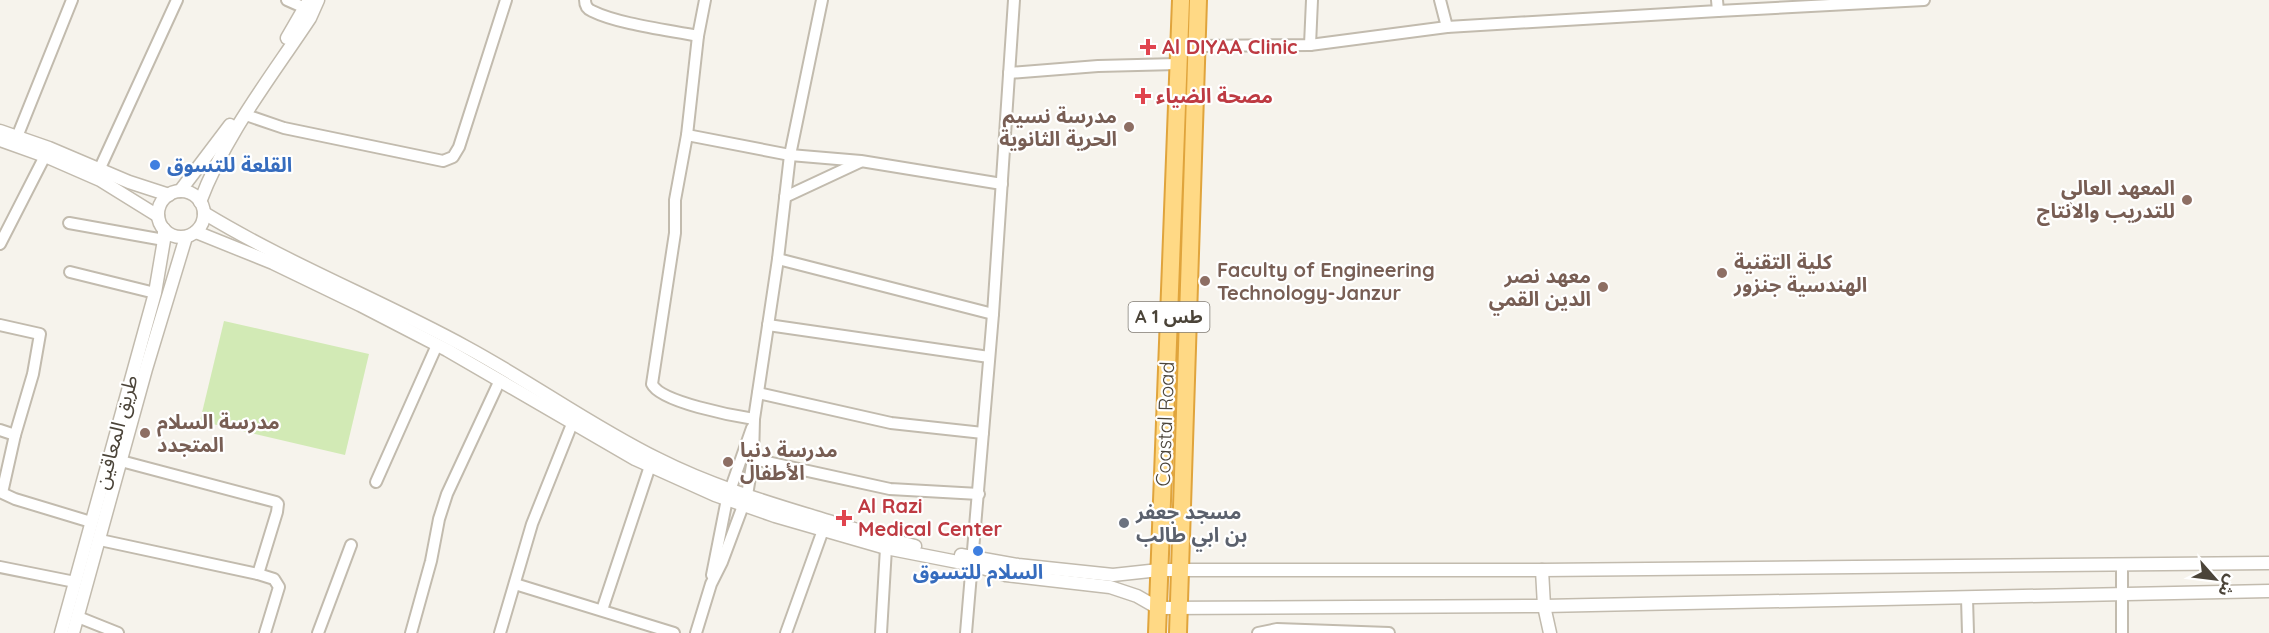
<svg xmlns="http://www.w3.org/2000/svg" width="2269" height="633" viewBox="0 0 2269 633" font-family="Quicksand,'Noto Sans Arabic',sans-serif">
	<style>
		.green { fill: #d2eab5 }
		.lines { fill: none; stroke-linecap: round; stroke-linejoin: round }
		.minor-casing { stroke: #c2bbae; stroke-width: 14 }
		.tertiary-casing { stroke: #c2bbae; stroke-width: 15 }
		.trunk-casing { stroke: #e0a43c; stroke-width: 20 }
		.minor { stroke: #fff; stroke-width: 10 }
		.tertiary { stroke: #fff; stroke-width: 12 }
		.trunk { stroke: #ffd985; stroke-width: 16 }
		.health-dot { fill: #e0444e; stroke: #fff; stroke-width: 2 }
		.education-dot { fill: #8d6e63; stroke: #fff; stroke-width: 2 }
		.shop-dot { fill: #3f7fe0; stroke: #fff; stroke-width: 2 }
		.worship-dot { fill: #6b7280; stroke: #fff; stroke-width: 2 }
		.labels { text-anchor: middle; stroke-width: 4.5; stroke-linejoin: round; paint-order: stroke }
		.shield { fill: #fff; stroke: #817c74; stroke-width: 1.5 }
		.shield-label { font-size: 18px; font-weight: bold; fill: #4b4439 }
		.health-label { font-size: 20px; font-weight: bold; fill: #be3a42; stroke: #fff; text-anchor: start }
		.education-label { font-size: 20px; font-weight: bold; fill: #785e54; stroke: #fff; text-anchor: start }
		.shop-label { font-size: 20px; font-weight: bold; fill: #366cbe; stroke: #fff; text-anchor: start }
		.street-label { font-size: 20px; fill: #4b4439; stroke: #fff }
		.worship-label { font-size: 20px; font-weight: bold; fill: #5b616d; stroke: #fff; text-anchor: start }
	</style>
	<rect width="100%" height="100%" fill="#f6f3ec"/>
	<polygon class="green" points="224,321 369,354 345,455 200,421"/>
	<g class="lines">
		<g class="minor-casing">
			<g id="minor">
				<polyline points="287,0 305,8"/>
				<path d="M585,0c0,5 2,9 7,11 26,13 76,19 106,25"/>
				<polyline points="1440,0 1447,27"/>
				<polyline points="1718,11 1924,0"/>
				<polyline points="1310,45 1312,0"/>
				<polyline points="1197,46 1310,45 1447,27 1718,11 1717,0"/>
				<polyline points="1009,73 1098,66 1177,64"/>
				<polyline points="246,115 284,128 443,161 453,157 459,147 506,0"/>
				<polyline points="687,135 698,36 705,0"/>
				<polyline points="17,137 72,0"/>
				<polyline points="100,168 177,0"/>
				<polyline points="785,197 860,162"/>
				<polyline points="69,223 164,240"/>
				<polyline points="0,244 45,156"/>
				<polyline points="778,259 993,314"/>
				<polyline points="70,272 155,293"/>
				<polyline points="0,325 40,334 33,374 15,435 2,493 15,499 91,522"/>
				<polyline points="768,325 989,357"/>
				<polyline points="758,393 891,423 983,433"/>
				<path d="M754,419c-20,-3 -94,-17 -102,-35l23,-151v-33l12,-65 103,20 71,6 141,23"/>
				<polyline points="0,430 15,435"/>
				<polyline points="753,459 890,489 979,494"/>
				<polyline points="121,461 276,502 278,504 277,512 258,574"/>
				<polyline points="376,482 437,345"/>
				<polyline points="100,540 258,574 274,579 279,587 265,633"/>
				<polyline points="0,567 75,582"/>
				<polyline points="712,575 727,499 752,428"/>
				<polyline points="515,584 674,633"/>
				<polyline points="1967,598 1968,633"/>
				<polyline points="602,610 650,466"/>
				<polyline points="78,617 118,633"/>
				<polyline points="318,633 351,545"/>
				<polyline points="411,633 431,561 439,519 447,494 500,380"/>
				<polyline points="500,633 532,524 572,424"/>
				<polyline points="696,633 711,584 722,562 747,495 753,459 754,419 778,259 790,155 822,0"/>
				<polyline points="786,633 823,530"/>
				<polyline points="881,633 886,548"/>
				<polyline points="966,633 993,314 1014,0"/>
				<polyline points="1258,633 1277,629 1389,633"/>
				<polyline points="2122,633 2122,565"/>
			</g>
		</g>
		<g class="tertiary-casing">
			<g id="tertiary">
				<polyline points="287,38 309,0"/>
				<polyline points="0,131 49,148 129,182 169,195"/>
				<polyline points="0,140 45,156 100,180 158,216"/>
				<polyline points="180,191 230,125"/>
				<circle cx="181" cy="214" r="23"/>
				<path d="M200,202c25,-67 71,-125 110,-184l8,-18"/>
				<path d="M204,213c84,51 176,87 262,134 65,35 125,79 192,112 49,25 104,42 157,58 33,10 66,21 100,29"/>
				<polyline points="196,232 273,263 360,305 447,350 635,459 715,495 775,516 886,548 973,565 1006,575 1110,587 1137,596 1158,608 1544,606 2269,591"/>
				<polyline points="961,555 1018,565 1113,575 1159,570 1542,570 2269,563"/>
				<polyline points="1542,570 1544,606 1550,633"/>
				<polyline points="61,633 155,293 164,240 164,229"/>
				<polyline points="73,633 146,369 186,237"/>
			</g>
		</g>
		<g class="trunk-casing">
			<g id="trunk">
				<polyline points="1157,633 1181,0"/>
				<polyline points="1178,633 1198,0"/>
			</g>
		</g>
		<use href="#minor" class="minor"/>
		<use href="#tertiary" class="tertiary"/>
		<use href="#trunk" class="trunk"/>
	</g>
	<g class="health-dot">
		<path d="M1145 38h6v6h6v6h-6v6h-6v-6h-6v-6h6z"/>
		<path d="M1140 87h6v6h6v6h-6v6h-6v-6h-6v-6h6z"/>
		<path d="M841 509h6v6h6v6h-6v6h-6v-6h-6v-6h6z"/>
	</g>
	<g class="education-dot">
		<circle cx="1129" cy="127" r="6"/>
		<circle cx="2187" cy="200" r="6"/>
		<circle cx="1722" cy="273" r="6"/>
		<circle cx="1205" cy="281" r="6"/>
		<circle cx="1603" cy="287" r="6"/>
		<circle cx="145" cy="433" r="6"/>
		<circle cx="728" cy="462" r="6"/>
	</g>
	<g class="shop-dot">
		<circle cx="155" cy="165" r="6"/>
		<circle cx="978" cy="551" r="6"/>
	</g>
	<circle class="worship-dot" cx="1124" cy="523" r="6"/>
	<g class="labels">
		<rect class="shield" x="1128.5" y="302" width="81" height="30" rx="4.5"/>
		<g class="shield-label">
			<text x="1169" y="323">A 1 طس</text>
		</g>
		<g class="health-label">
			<text x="1162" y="54">Al DIYAA Clinic</text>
			<text x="1156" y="103">مصحة الضياء</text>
			<text x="858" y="513">Al Razi<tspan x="858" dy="23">Medical Center</tspan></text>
		</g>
		<g class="education-label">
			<text x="1117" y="123" text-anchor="end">مدرسة نسيم<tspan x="1117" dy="23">الحرية الثانوية</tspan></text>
			<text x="2175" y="195" text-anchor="end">المعهد العالي<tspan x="2175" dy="23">للتدريب والانتاج</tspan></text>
			<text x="1734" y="269">كلية التقنية<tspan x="1734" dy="23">الهندسية جنزور</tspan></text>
			<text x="1217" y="277">Faculty of Engineering<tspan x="1217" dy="23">Technology-Janzur</tspan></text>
			<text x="1591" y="283" text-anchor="end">معهد نصر<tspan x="1591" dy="23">الدين القمي</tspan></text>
			<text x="157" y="429">مدرسة السلام<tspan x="157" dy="23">المتجدد</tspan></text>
			<text x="740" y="457">مدرسة دنيا<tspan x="740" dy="23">الأطفال</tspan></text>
		</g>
		<g class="shop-label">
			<text x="167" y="172">القلعة للتسوق</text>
			<text x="978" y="579" text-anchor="middle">السلام للتسوق</text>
		</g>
		<g class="street-label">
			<text transform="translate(1165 424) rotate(-88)" y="7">Coastal Road</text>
			<text transform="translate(116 432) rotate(-75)" y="7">طريق المعاقين</text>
		</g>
		<g class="worship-label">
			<text x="1136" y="519">مسجد جعفر<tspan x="1136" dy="23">بن ابي طالب</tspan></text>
		</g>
	</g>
	<g transform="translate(2215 579) rotate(118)" stroke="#ffffff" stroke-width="4.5" paint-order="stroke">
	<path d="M0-4.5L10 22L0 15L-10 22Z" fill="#4b4439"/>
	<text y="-9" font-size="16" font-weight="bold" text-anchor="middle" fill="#4b4439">ش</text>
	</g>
</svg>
